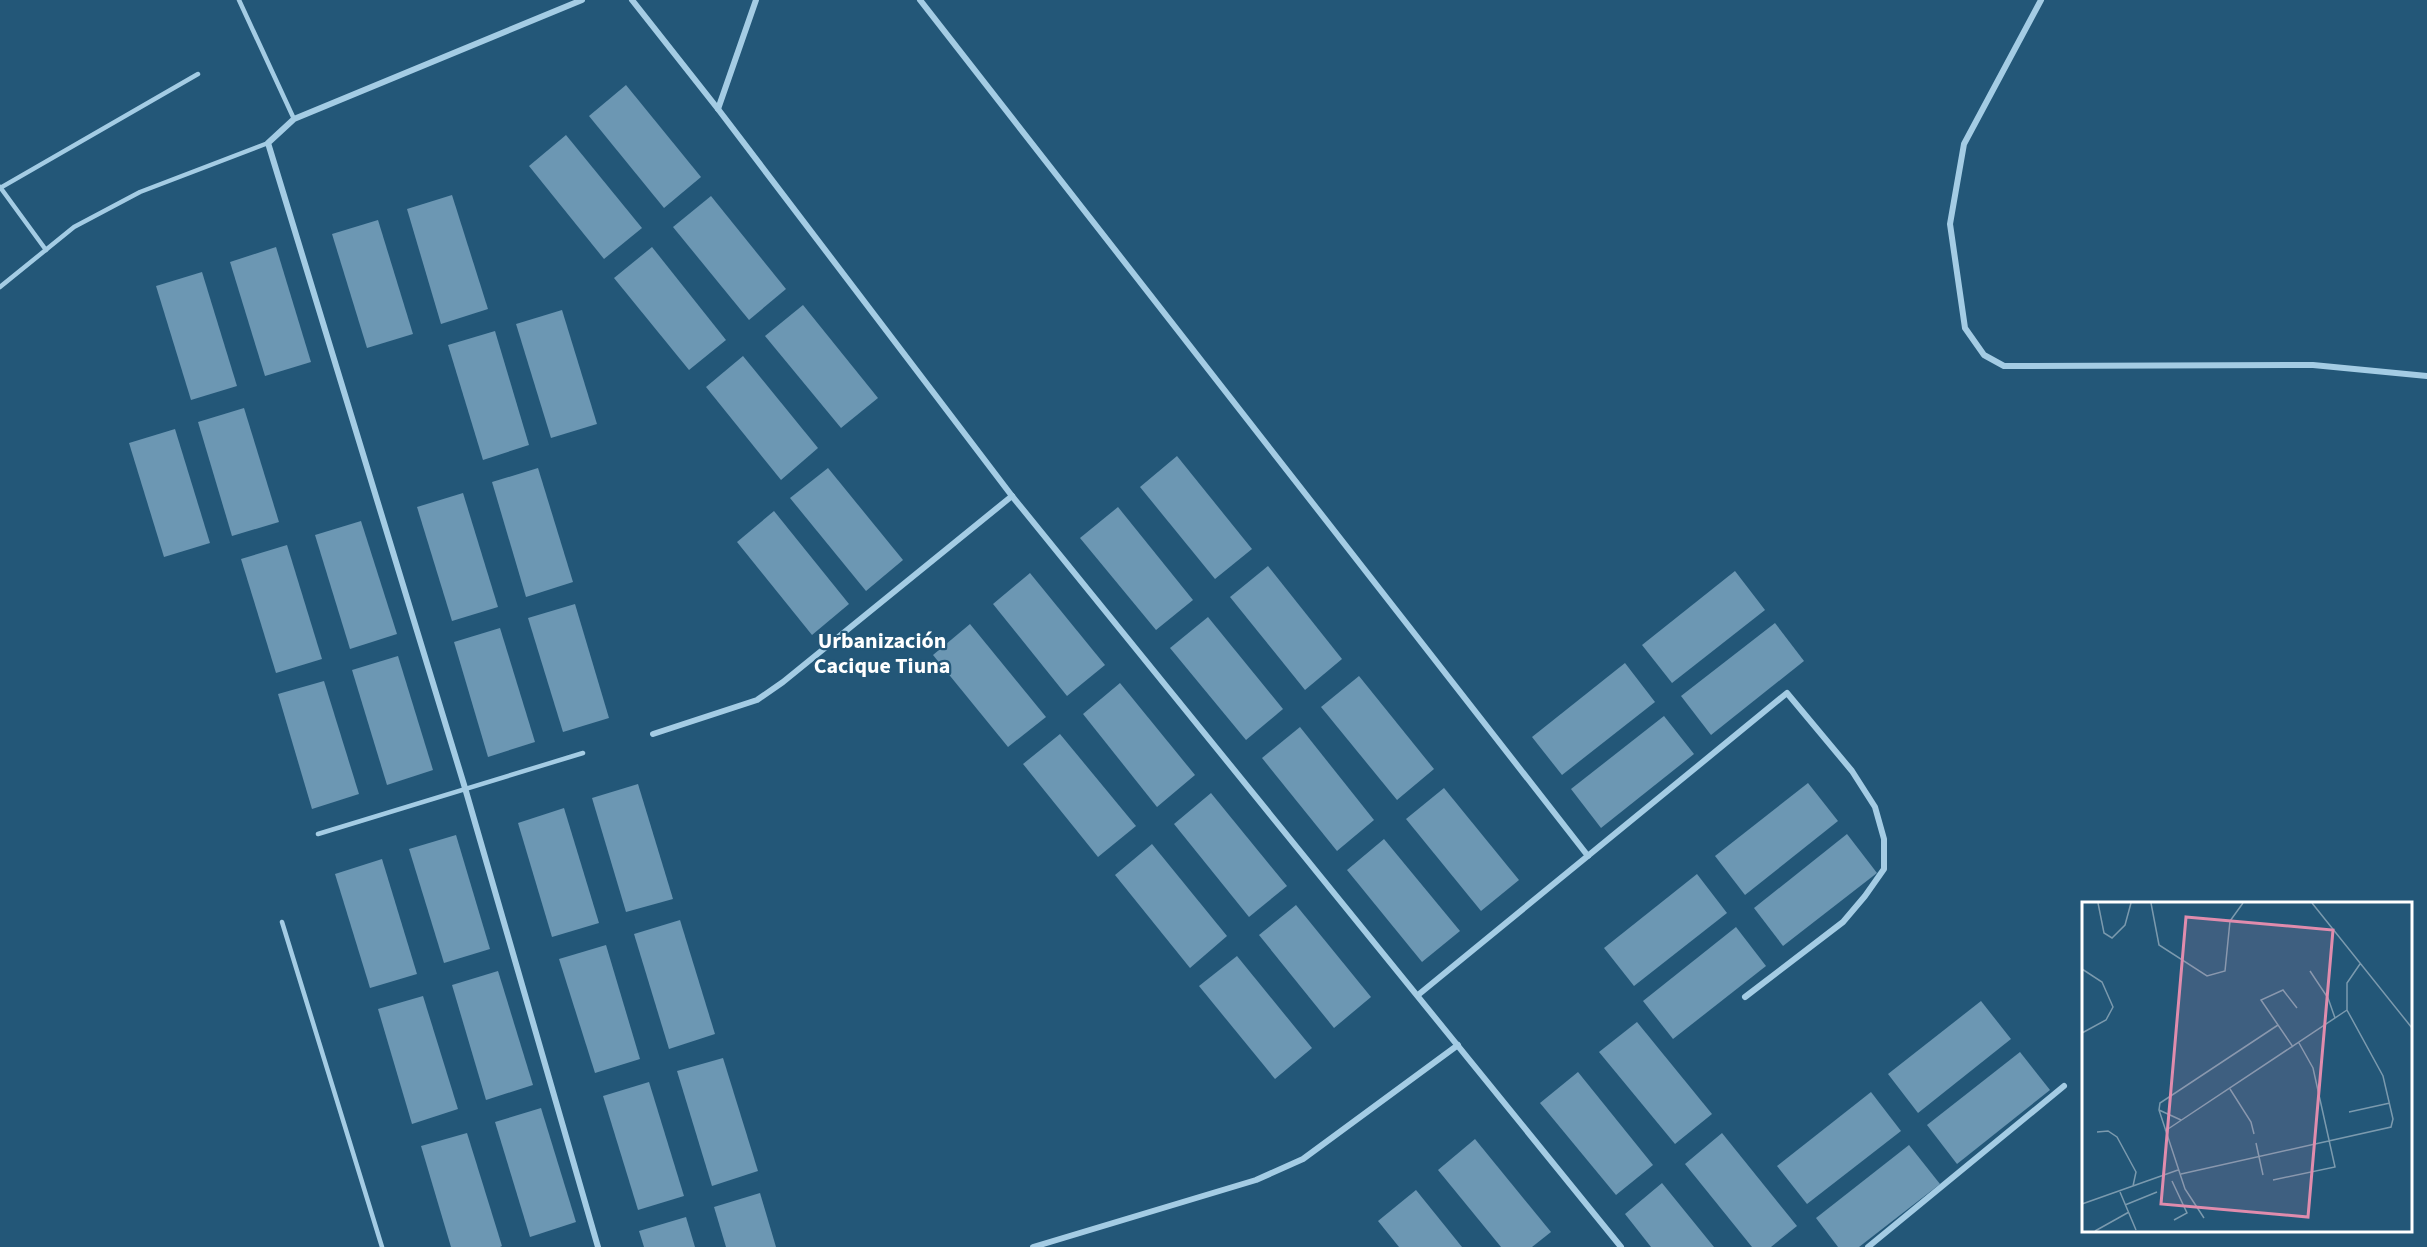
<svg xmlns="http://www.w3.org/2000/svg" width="2427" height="1247" viewBox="0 0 2427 1247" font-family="'Source Sans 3',sans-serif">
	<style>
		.building { fill: #6c97b3 }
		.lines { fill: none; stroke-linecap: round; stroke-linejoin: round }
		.service { stroke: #a4cce4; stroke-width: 4.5 }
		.minor { stroke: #a4cce4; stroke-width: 6 }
		.labels { text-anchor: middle; stroke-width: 4.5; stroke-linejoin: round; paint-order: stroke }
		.neighbourhood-label { font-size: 22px; font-weight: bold; fill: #fff; stroke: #235778 }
		.inset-road { fill: none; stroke: #7b9aae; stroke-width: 1.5 }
		.view { fill: #e08cad; fill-opacity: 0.15; stroke: #e08cad; stroke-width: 3 }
		.inset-edge { fill: none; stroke: #fff; stroke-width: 3 }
	</style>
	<rect width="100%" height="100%" fill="#235778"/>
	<g class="building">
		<polygon points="626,85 701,177 664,208 589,116"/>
		<polygon points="566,135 642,228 604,259 529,166"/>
		<polygon points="452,195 488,309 441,324 407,209"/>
		<polygon points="711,196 786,289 749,320 673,227"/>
		<polygon points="378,220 413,334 367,348 332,234"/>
		<polygon points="276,247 311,362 265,376 230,262"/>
		<polygon points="652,247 726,340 689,370 614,278"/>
		<polygon points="202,272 237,386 191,400 156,286"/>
		<polygon points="803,305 878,398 841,428 765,336"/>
		<polygon points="562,310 597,424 551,438 516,324"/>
		<polygon points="495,331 529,445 483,460 448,345"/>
		<polygon points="743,356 818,448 781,480 706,387"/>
		<polygon points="244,408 279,522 232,536 198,422"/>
		<polygon points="175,429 210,543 164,557 129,443"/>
		<polygon points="1177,456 1252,549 1215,579 1140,487"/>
		<polygon points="538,468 573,582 526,597 492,482"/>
		<polygon points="828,468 903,560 866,591 790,498"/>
		<polygon points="463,493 498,607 452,621 417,507"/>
		<polygon points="1118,507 1193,600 1156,630 1080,538"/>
		<polygon points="774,511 849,604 812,635 737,542"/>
		<polygon points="361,521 397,634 350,649 315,535"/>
		<polygon points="287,545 322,659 276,673 241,559"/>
		<polygon points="1268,566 1342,659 1305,690 1230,597"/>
		<polygon points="1735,571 1765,610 1672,683 1642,645"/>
		<polygon points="1030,573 1105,665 1067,696 993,604"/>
		<polygon points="575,604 609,718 563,732 528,618"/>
		<polygon points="1208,617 1283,709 1246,740 1170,648"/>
		<polygon points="1775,623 1804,661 1711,735 1681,696"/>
		<polygon points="970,624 1046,717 1008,747 933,655"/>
		<polygon points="500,628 535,742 488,757 454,642"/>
		<polygon points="398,656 433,770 387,785 352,670"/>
		<polygon points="1625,663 1655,702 1562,775 1532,737"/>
		<polygon points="1359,676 1434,769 1397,800 1321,707"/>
		<polygon points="324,681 359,794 312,809 278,694"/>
		<polygon points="1120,683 1195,775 1157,807 1083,714"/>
		<polygon points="1664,716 1694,754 1601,828 1571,789"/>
		<polygon points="1300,727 1374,820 1337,851 1262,758"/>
		<polygon points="1060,734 1136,826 1098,857 1023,764"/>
		<polygon points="1808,783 1838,821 1745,895 1715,856"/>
		<polygon points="638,784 673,899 626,912 592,798"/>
		<polygon points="1444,788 1519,880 1481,911 1406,819"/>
		<polygon points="1211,793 1287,886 1249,917 1174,824"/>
		<polygon points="564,808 599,923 552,937 518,823"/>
		<polygon points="1847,834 1877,873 1783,946 1754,908"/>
		<polygon points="456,835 490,949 444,963 409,849"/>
		<polygon points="1384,839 1460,931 1422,962 1347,870"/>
		<polygon points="1152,844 1227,936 1190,968 1115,875"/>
		<polygon points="382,859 417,974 370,988 335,874"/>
		<polygon points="1697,874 1727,913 1634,986 1604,948"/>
		<polygon points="1296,905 1371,997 1334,1028 1259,935"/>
		<polygon points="680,920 715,1034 669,1049 634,934"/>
		<polygon points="1736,927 1766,966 1673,1039 1643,1001"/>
		<polygon points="606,945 640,1059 595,1073 559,959"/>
		<polygon points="1237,956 1312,1048 1275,1079 1199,986"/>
		<polygon points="498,971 533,1085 486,1100 452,985"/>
		<polygon points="423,996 458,1109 412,1124 378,1009"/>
		<polygon points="1981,1001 2011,1039 1918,1113 1888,1074"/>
		<polygon points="1637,1022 1712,1114 1675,1144 1599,1052"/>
		<polygon points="2020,1052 2050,1090 1957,1164 1927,1125"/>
		<polygon points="723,1058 758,1171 712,1186 677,1071"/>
		<polygon points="1578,1072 1653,1165 1616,1195 1540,1103"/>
		<polygon points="649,1082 684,1196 638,1210 603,1096"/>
		<polygon points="1871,1092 1901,1131 1807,1204 1777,1166"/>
		<polygon points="541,1108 576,1222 530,1237 495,1122"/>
		<polygon points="467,1133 502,1246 500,1247 451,1247 421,1146"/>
		<polygon points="1722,1133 1797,1226 1771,1247 1752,1247 1685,1164"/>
		<polygon points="1475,1139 1551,1232 1532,1247 1501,1247 1438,1170"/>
		<polygon points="1909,1145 1940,1184 1859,1247 1838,1247 1816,1218"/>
		<polygon points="1662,1183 1714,1247 1651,1247 1625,1214"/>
		<polygon points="1416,1190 1462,1247 1399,1247 1378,1221"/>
		<polygon points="760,1193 776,1247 726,1247 714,1207"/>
		<polygon points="686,1217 695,1247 644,1247 639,1231"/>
	</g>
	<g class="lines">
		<g class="service">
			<polyline points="239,0 294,119"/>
			<polyline points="0,187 46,250"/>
			<polyline points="0,188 198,74"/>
			<polyline points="0,287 74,227 140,192 268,143"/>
			<polyline points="318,834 583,753"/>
			<polyline points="282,922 382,1247"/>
		</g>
		<g class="minor">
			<polyline points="582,0 294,119 268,143 465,788 598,1247"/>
			<polyline points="632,0 718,109 1012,496 1621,1247"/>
			<polyline points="920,0 1588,856"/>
			<polyline points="2041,0 1964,144 1950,224 1965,328 1984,355 2004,366 2313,365 2427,376"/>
			<polyline points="718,109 756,0"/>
			<polyline points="653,734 757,700 783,682 1012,496"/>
			<polyline points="1418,995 1787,693 1852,771 1875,807 1884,839 1884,869 1865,896 1843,922 1745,997"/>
			<polyline points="1033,1247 1256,1180 1303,1159 1458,1045"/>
			<polyline points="1868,1247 2064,1086"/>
		</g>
	</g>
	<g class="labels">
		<g class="neighbourhood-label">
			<text x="882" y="648">Urbanización<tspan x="882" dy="25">Cacique Tiuna</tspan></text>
		</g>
	</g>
	<g transform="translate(2082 902)">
		<rect width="330" height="330" fill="#235778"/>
		<path class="inset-road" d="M16,1l6,30 8,5 13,-13 6,-22M69,1l8,42 48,31 18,-5 5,-50 13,-18M230,1l100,125M0,67l20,13 11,25 -7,13 -24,13M228,69l18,27 7,20M211,145l-32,-47 22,-10 14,18M148,187l21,33 3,12M77,208l22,10M267,210l41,-9M83,229l182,-121M15,230l11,-1 9,6 19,35 -3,14M174,241l7,32M99,272l210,-47 2,-8 -10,-43 -36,-66v-27l13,-19M191,278l62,-13 -22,-99 -14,-25M90,279l15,32 -13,7M38,290l16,38M0,302l96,-34M43,303l32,-13M122,316l-19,-29 -26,-79 1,-7 118,-78M13,329l34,-19"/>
		<path class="view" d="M104,15l147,13 -25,287 -147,-13z"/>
		<rect width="330" height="330" class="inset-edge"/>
	</g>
</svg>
